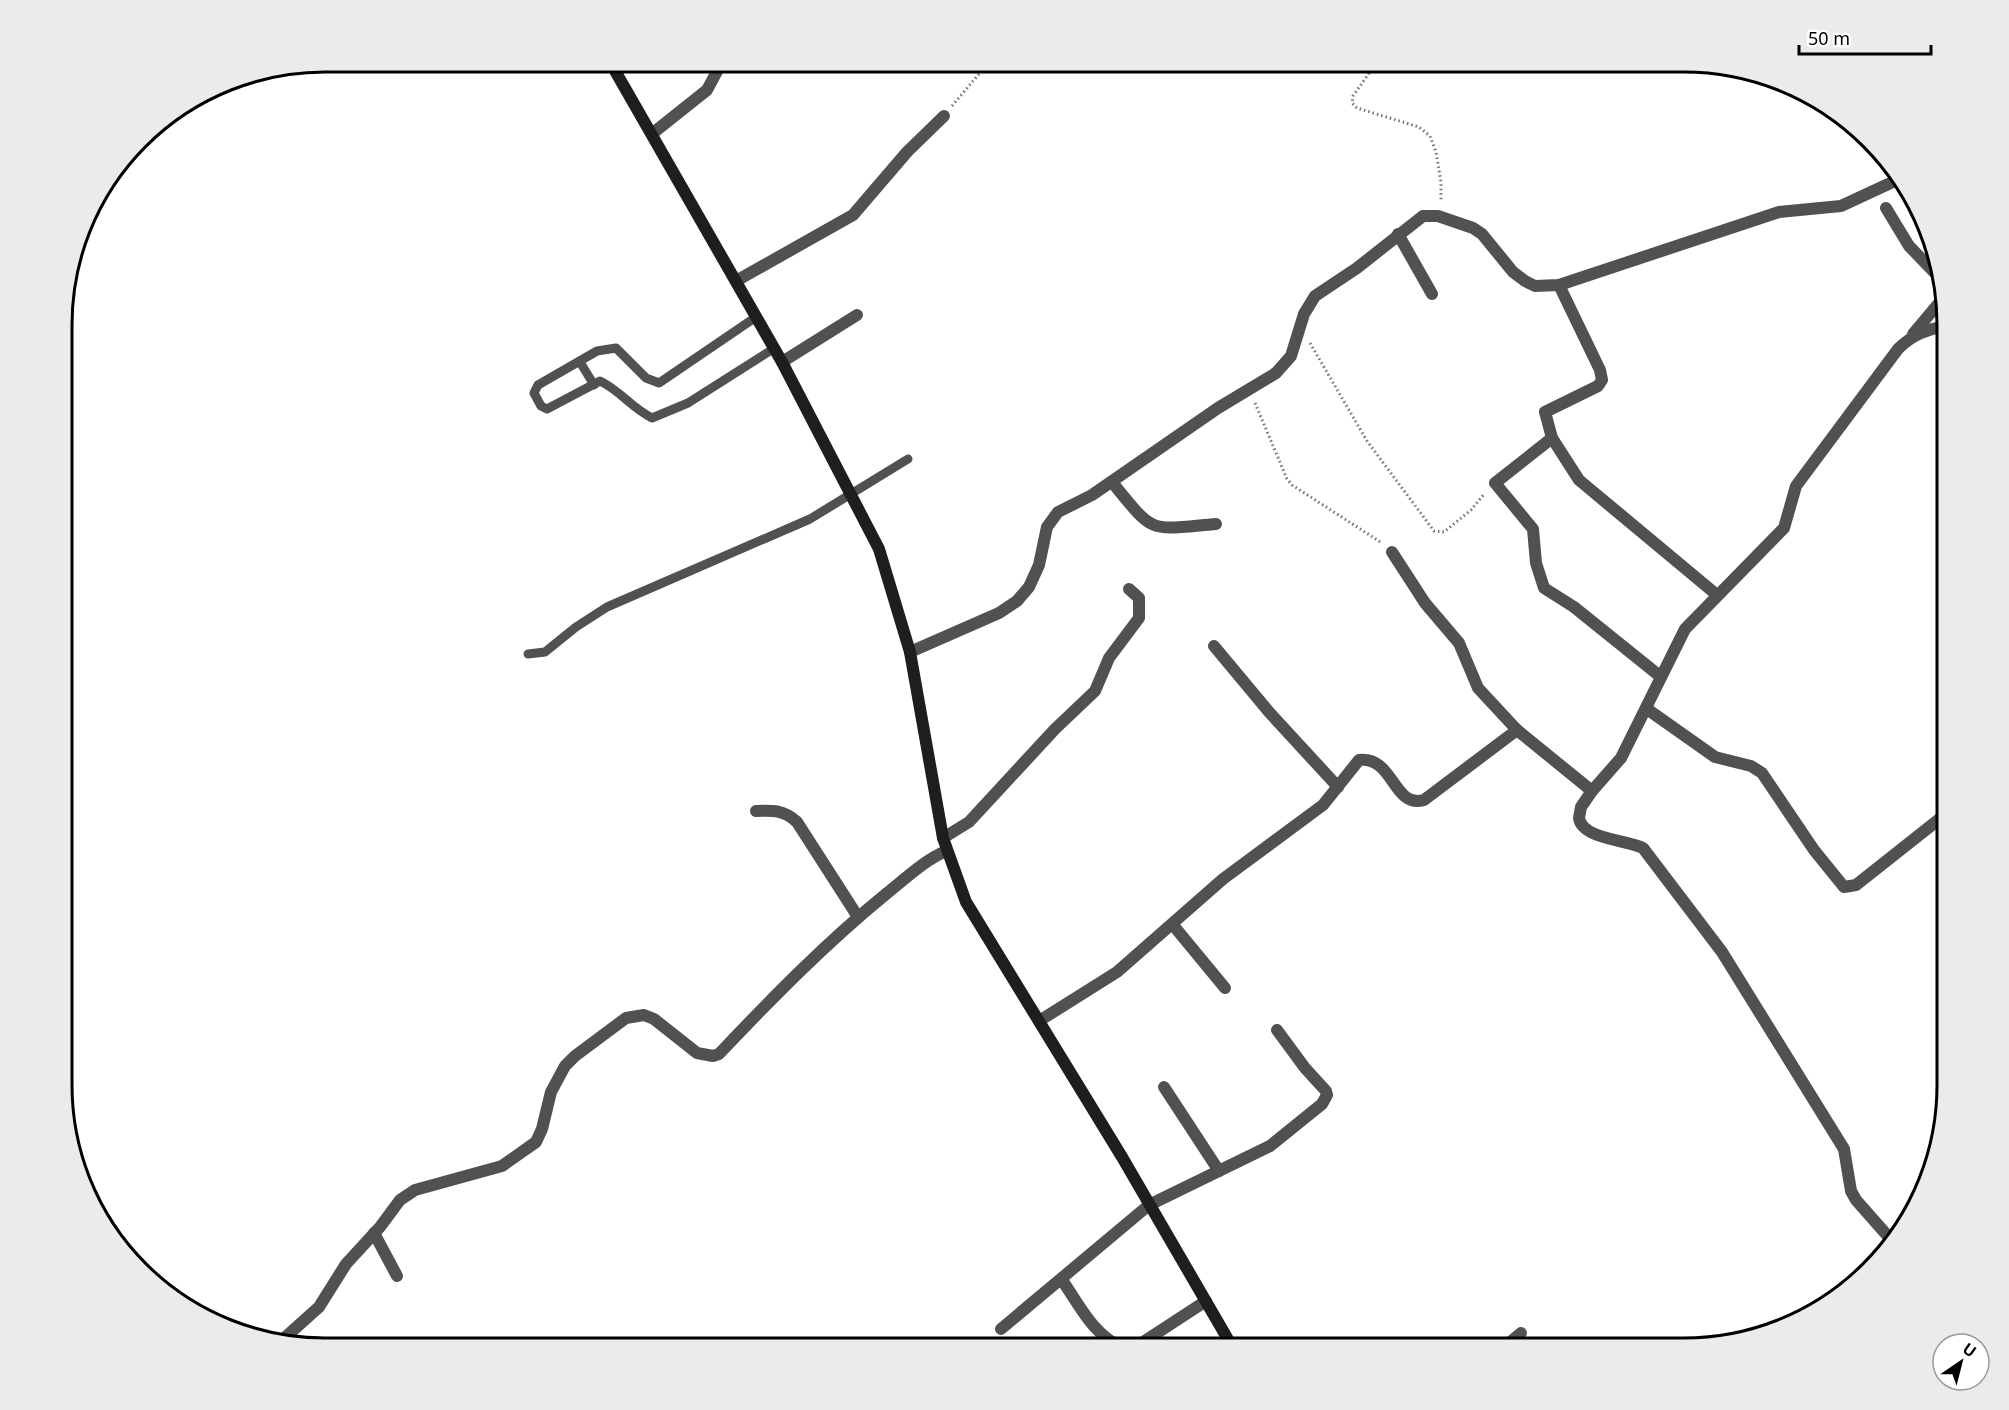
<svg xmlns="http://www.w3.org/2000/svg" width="2009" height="1410" viewBox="0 0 2009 1410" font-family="'Noto Sans',sans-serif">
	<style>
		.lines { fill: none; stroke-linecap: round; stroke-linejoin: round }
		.path { stroke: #737373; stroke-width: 3; stroke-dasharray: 1.5 3; stroke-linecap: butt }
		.lane { stroke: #515151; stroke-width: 9 }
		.street { stroke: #515151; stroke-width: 12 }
		.secondary { stroke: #1e1e1e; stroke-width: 12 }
		.rim { fill: none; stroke: #000; stroke-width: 3 }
	</style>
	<rect width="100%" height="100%" fill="#fff"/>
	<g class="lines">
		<g class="path">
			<polyline points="1377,62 1353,96 1352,103 1357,108 1419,127 1430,136 1436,152 1441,182 1441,202"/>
			<polyline points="952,106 989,62"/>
			<polyline points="1310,343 1367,441 1434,531 1444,532 1471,510 1485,493"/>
			<polyline points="1255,403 1287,479 1292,485 1382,543"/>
		</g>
		<g class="lane">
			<path d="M756,317l-97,66 -13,-5 -30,-30 -19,3 -59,34 -4,8 7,13 6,3 53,-28c21,10 30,26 52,37l36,-15 85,-54"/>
			<polyline points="580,362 594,385"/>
			<polyline points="528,654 545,652 576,627 607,607 810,519 908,459"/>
		</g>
		<g class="street">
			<polyline points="653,133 707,90 722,62"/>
			<polyline points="1886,208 1909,246 1938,276"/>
			<polyline points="1398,234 1432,294"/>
			<polyline points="736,281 853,215 907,152 944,116"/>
			<polyline points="1559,285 1600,370 1602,380 1598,386 1545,412 1552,438 1579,480 1717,595"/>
			<polyline points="1913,334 1944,297"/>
			<polyline points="782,362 857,315"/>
			<polyline points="1552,438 1495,483 1533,529 1536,563 1544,588 1574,607 1661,677"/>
			<path d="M1112,482c43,53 36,48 104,42"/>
			<polyline points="1392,552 1425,603 1459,643 1478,688 1517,730 1592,791"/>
			<polyline points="1214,646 1269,712 1338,787"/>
			<polyline points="910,652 999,613 1017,601 1029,587 1039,565 1047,527 1058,512 1092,495 1218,408 1276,373 1291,356 1304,314 1315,296 1357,268 1423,216 1438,216 1473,228 1482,234 1513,272 1525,281 1535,286 1559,285 1779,212 1841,206 1897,180"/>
			<polyline points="1647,709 1715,757 1751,766 1762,773 1814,850 1844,887 1856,885 1947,813"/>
			<path d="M756,811c17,-1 28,-1 41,11l61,95"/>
			<polyline points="943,838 969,822 1055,729 1095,691 1109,658 1139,618 1139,598 1129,589"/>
			<polyline points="1173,925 1225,988"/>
			<path d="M1039,1021l78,-49 106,-93 100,-74 36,-45c35,-4 34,49 65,40l93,-70"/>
			<polyline points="1164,1087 1219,1171"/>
			<polyline points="374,1233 397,1276"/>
			<path d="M1894,1243l-38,-43 -5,-9 -7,-42 -122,-197 -79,-104c-16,-8 -61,-9 -64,-30l2,-11 11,-16 29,-33 64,-129 99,-101 12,-42 102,-137c14,-14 29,-20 49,-23"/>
			<path d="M1062,1280c18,26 31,55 61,68"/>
			<polyline points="1001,1329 1149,1205 1270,1146 1322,1104 1327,1095 1326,1091 1305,1068 1277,1030"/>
			<path d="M280,1342l39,-35 27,-43 34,-37 20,-27 15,-10 87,-24 34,-24 6,-13 9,-37 14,-26 10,-10 51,-38 18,-3 10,4 43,34 16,3 6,-2c53,-56 107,-111 167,-160 19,-15 37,-33 60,-43"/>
			<polyline points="1134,1348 1206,1301"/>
			<polyline points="1503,1348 1521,1333"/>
		</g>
		<polyline class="secondary" points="610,62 782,362 879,549 910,652 943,838 966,902 1122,1157 1233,1348"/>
	</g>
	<path d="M0 0H2009V1410H0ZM325 72H1684A253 253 0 0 1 1937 325V1085A253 253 0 0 1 1684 1338H325A253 253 0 0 1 72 1085V325A253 253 0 0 1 325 72Z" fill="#ebebeb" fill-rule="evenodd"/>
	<path class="rim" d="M325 72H1684A253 253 0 0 1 1937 325V1085A253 253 0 0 1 1684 1338H325A253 253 0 0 1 72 1085V325A253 253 0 0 1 325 72Z"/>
	<g transform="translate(1961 1362) rotate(35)"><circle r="28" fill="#ffffff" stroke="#999999" stroke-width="1.5"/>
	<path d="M0-4.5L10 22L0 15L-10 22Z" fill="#000000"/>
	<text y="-9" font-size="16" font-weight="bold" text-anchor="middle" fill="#000000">U</text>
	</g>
	<path d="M1799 45v9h132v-9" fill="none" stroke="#000000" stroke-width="3"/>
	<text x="1808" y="45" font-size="18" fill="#000000" stroke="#ffffff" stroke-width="4.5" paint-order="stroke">50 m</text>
</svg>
